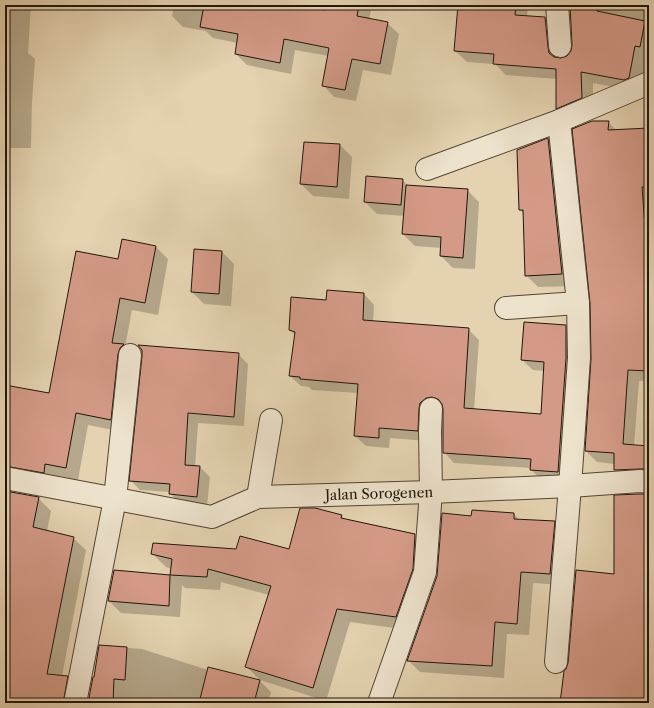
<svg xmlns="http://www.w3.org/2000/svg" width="654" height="708" viewBox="0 0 654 708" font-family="'Libre Caslon Text',serif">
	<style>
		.shadow { fill: #0003 }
		.building { fill: #d49a87; stroke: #21150b }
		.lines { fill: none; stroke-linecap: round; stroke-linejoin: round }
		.street-casing { stroke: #524434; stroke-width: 24 }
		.street { stroke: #ede2cc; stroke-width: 22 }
		.labels { text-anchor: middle; stroke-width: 3.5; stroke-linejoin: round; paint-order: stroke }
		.street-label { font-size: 14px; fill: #21150b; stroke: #ede2cc }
	</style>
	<rect width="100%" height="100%" fill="#e4d2b0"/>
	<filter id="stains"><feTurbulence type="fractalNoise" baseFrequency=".005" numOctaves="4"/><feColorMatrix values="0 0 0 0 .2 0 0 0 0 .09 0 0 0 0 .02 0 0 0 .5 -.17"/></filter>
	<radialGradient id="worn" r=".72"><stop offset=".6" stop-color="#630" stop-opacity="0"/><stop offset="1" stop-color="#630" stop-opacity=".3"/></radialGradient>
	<g class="shadow">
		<polygon points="5,5 31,5 28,53 35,59 32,102 31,148 5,148"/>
		<polygon points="174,5 372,5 369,20 387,23 399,34 391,75 363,70 356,101 334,97 323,85 329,56 295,50 291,74 247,65 236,54 238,43 213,38 206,31 183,27 172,16"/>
		<polygon points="458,5 528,5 527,17 545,18 557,30 559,59 568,57 572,52 571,5 649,5 649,71 646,87 636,91 593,83 593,109 569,120 557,108 557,79 506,75 495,64 467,62 455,51"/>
		<polygon points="608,122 617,131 649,129 649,381 639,381 634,446 649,447 649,480 627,481 615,470 615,464 597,462 586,451"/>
		<polygon points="548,139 560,151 574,286 538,287 526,275 524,214 520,210"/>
		<polygon points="340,145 352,157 349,199 313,196 301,184"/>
		<polygon points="402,180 409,186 467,190 479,202 475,269 453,268 441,256 442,248 415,246 403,234 405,216 377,214 365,202"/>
		<polygon points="156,247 168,259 158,315 132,310 125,347 123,432 88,425 78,480 58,476 56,485 5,488 5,386 50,394 119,260"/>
		<polygon points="222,252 234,264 231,306 204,304 192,292"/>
		<polygon points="364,294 374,305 373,322 468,329 479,340 474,410 542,415 545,371 533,370 522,360 565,326 576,337 569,482 542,480 531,470 531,468 454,463 444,452 444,407 436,408 428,441 390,438 389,448 366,446 355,436 358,393 312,390 309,387 301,386 290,376 296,336 290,330 327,301"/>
		<polygon points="238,354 248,364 244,426 198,423 195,467 200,467 210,477 207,506 179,503 170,493 170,492 140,490 130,480 143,356"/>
		<polygon points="5,489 5,492 38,498 51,511 47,531 73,538 86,550 62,676 67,677 80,689 77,703 5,703"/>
		<polygon points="649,495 649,703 561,703 615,575 615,496"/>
		<polygon points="514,514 519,520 554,522 566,534 562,585 533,583 529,635 507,634 504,678 420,672 409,661 472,517"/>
		<polygon points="341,516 346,520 415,535 428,549 409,630 350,622 326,701 260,680 247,667 269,595 221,582 220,590 185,588 182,585 180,617 121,613 109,601 115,571 171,576 172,569 166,567 152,553 237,550 290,550"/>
		<polygon points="100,646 142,649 208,670 260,681 271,692 268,703 89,703 94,678"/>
	</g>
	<g class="building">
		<polygon points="204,5 299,5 325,10 326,5 359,5 357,16 388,22 380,64 352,59 345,90 322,86 329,48 284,39 280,63 235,54 238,34 200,27"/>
		<polygon points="458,5 516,5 515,15 545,17 548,47 549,53 554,57 561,58 567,56 571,51 572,45 570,5 597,5 597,11 645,21 640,47 635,46 629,78 624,80 581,72 582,98 556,109 556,69 493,64 494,54 454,51"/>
		<polygon points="592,121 609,121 608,130 649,128 649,187 642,187 646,239 648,239 649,254 649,371 628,370 623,444 649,446 649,469 639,469 614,470 614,453 585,451 591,359 590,303 572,129"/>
		<polygon points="548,138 562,274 525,276 523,210 519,210 517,150"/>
		<polygon points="304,142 340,144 337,187 300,184"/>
		<polygon points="366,176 403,179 401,205 364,202"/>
		<polygon points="406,185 468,189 463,258 440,256 441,237 402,234"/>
		<polygon points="122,239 156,246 145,303 120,298 112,343 124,344 120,348 118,354 111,420 76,413 66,468 45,464 44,473 5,466 5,385 49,393 76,251 118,259"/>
		<polygon points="194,249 222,251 219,294 191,292"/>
		<polygon points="327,290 364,293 363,320 469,328 464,408 541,414 544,362 521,360 524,322 566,325 566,358 558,472 530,470 531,459 443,453 443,409 442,404 438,399 432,397 426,398 420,403 419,408 418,431 379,428 379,438 354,436 358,384 300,379 300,377 289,376 295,332 289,330 291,297 326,300"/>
		<polygon points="138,345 239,353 234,417 188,413 185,465 200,466 197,497 169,494 170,484 129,481 142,356 142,350"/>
		<polygon points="5,491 39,497 33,527 74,537 47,674 68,676 63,703 5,703"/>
		<polygon points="640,494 645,494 645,539 649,539 649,703 560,703 564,671 566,669 568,663 576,570 614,574 614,495"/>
		<polygon points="300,508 315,508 342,515 341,518 415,534 413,569 396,617 337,609 313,688 245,667 271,586 208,569 207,577 170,575 172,559 151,554 153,543 236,549 240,536 289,549"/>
		<polygon points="472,510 514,513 514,519 555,521 550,574 521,572 517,624 495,622 492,666 407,661 437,576 442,513 471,516"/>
		<polygon points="114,570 170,575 169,606 108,601"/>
		<polygon points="99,645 127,647 125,680 114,679 113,703 88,703 93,677 94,677"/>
		<polygon points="208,667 260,680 254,703 217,703 200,699"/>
	</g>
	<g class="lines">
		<g class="street-casing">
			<g id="street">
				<polyline points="557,5 560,46"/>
				<polyline points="427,169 559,121 649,83"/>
				<polyline points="506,308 578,303"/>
				<path id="s1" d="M5,478l207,39 46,-20 173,-5 139,-6 70,-5 9,1"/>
				<polyline points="258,497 271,420"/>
				<polyline points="556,662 570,486 579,358 578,303 559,121"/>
				<polyline points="75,703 115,499 130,355"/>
				<polyline points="379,703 425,572 431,492 430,431 431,409"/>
			</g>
		</g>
		<use href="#street" class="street"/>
	</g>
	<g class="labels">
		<g class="street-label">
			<text dy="5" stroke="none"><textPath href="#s1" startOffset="382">Jalan Sorogenen</textPath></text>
		</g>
	</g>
	<rect width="654" height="708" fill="none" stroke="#e4d2b0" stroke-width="20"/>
	<rect x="6" y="6" width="642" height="696" fill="none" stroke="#21150b" stroke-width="2"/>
	<rect x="10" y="10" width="634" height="688" fill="none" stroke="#21150b"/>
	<rect width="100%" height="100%" filter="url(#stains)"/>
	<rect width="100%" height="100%" fill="url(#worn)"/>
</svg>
